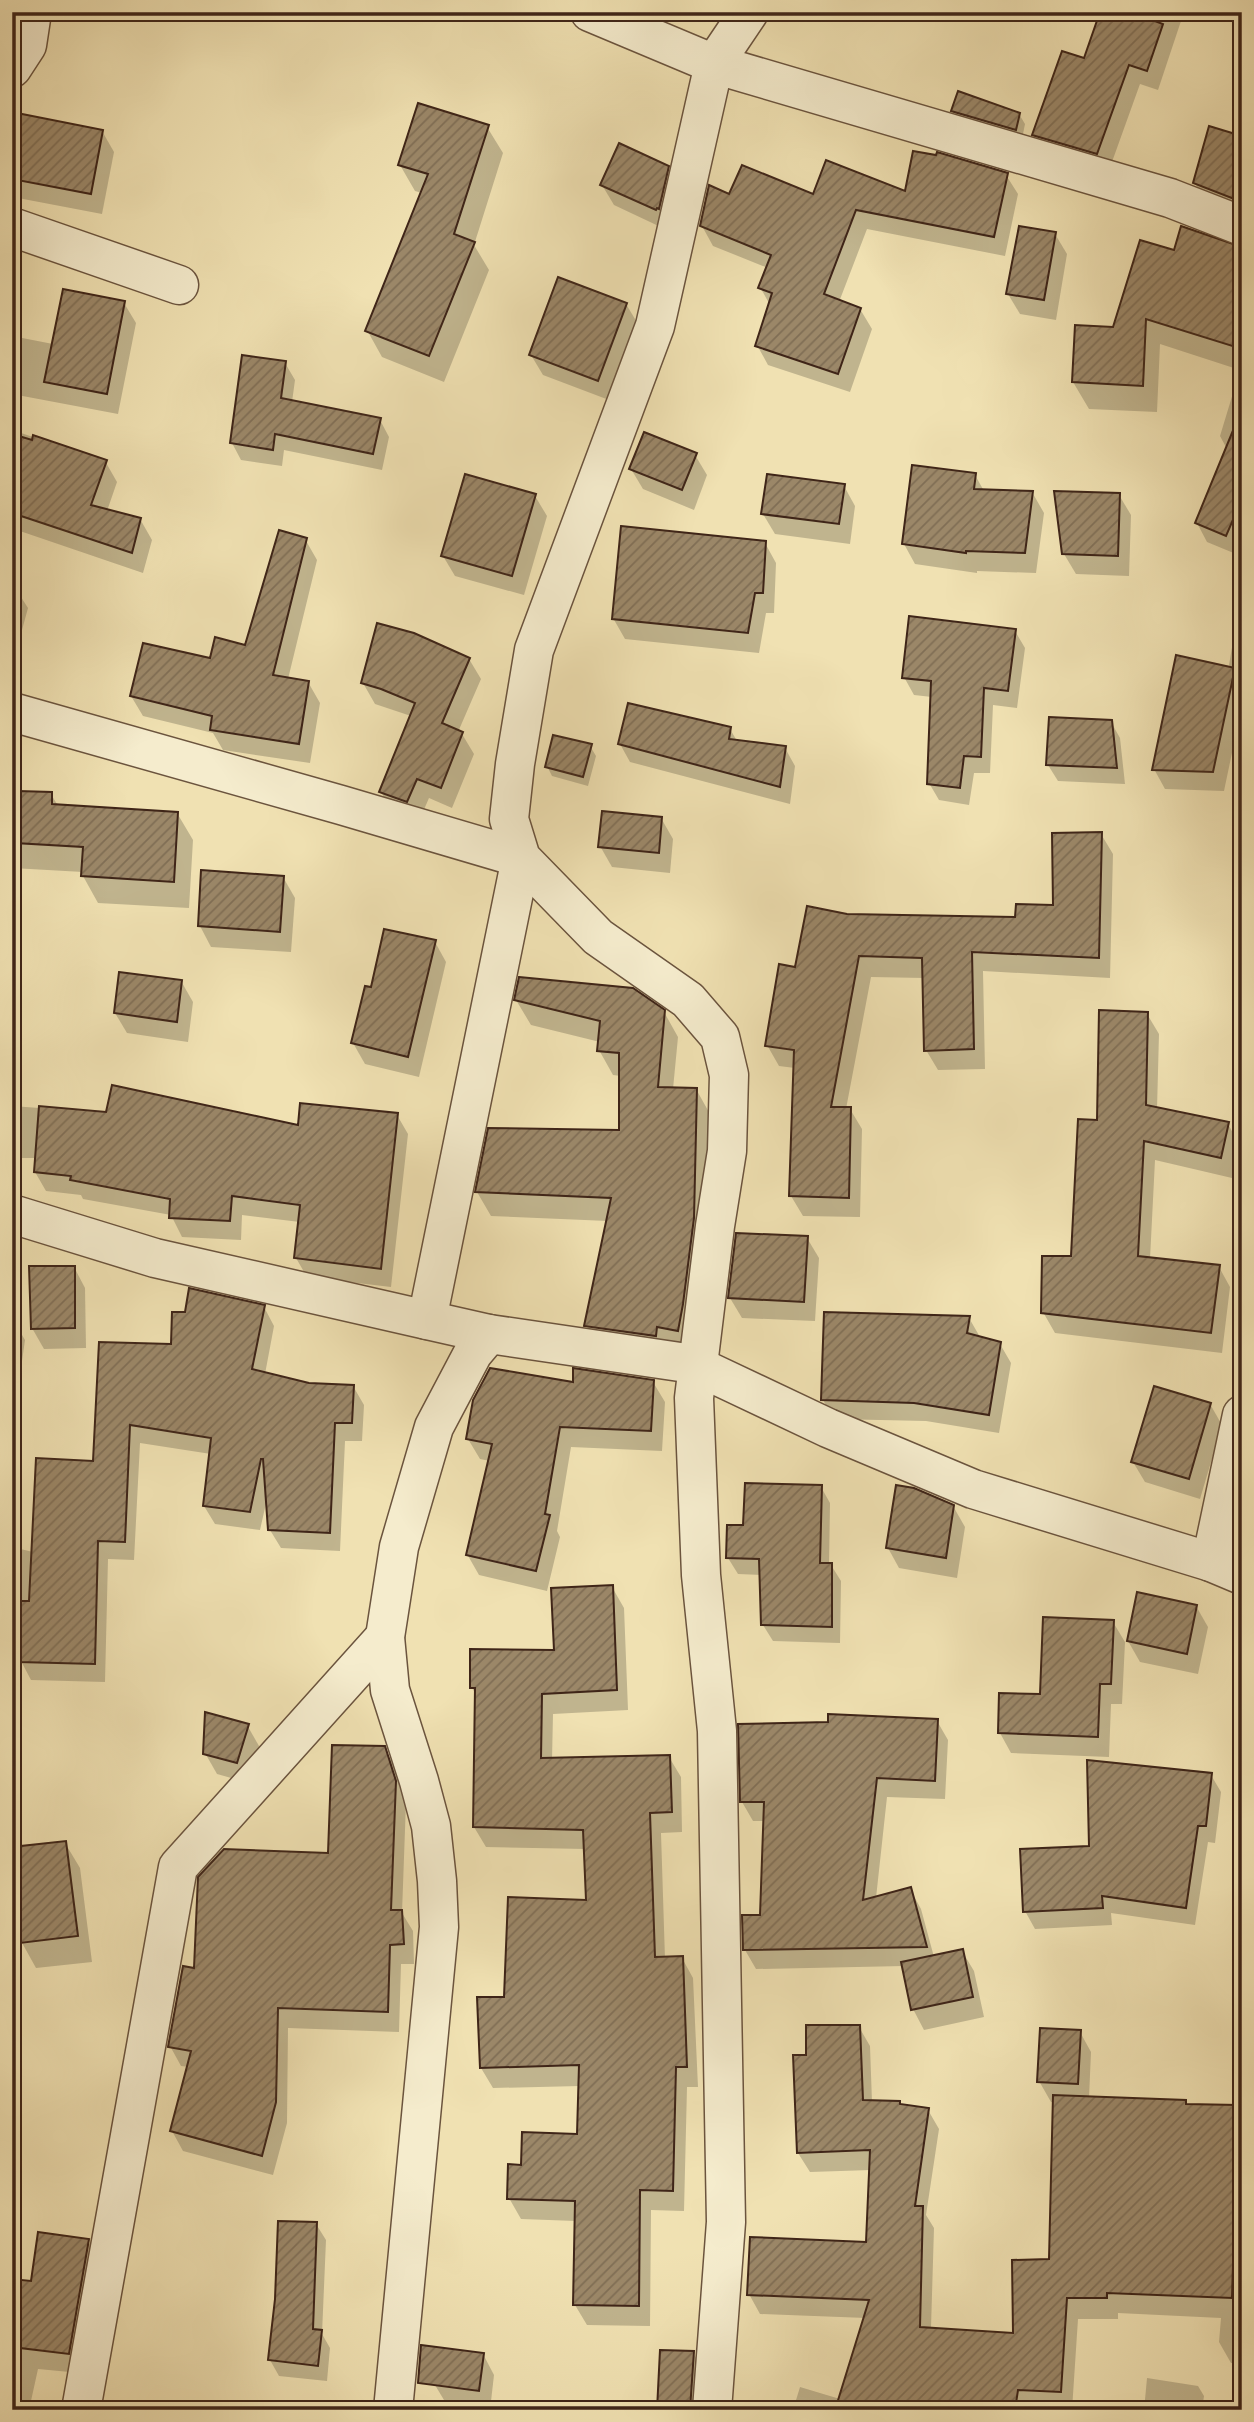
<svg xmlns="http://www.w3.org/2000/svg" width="1254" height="2422" viewBox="0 0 1254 2422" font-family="'IM FELL Great Primer',serif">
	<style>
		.shadow { fill: #0003 }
		.building { fill: url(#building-hatch); stroke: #3f2518; stroke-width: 2 }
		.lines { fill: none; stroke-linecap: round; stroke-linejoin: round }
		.minor-casing { stroke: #6b543e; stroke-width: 41 }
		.minor { stroke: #f5eccd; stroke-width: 38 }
	</style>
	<defs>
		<pattern id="building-hatch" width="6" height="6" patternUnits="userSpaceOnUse" patternTransform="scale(1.75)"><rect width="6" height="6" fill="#9b8768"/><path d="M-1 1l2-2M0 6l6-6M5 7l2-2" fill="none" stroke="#806e55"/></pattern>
	</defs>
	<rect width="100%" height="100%" fill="#f0e1b2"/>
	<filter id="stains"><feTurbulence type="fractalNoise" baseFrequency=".00286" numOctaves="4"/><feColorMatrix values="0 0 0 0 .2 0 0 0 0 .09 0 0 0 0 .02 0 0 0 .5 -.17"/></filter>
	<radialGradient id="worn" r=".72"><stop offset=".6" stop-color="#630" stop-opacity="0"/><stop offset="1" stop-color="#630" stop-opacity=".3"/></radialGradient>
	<g class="shadow">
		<polygon points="1102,12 1184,12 1158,90 1140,84 1108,173 1046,155 1034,135 1085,61"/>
		<polygon points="953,111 1019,114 1025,124 1022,139 959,121"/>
		<polygon points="487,127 503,153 474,245 489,270 444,382 382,357 367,330 422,193 415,191 400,165"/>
		<polygon points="102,131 114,152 102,214 18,198 12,188 12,146"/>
		<polygon points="1242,137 1242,217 1207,204 1195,183"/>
		<polygon points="667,168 679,188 667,230 614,205 602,185"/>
		<polygon points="1006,175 1018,194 1005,256 867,229 839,302 860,309 872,329 850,392 768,365 757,345 770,305 760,287 768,268 713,246 702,226 730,197 906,194"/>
		<polygon points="1055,234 1067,254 1056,320 1020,314 1008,294"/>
		<polygon points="1242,249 1242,541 1236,554 1207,542 1197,523 1227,449 1220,436 1240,370 1160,344 1157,412 1089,409 1073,382 1176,252"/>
		<polygon points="124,303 136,323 118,414 12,394 12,336 53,344"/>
		<polygon points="626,304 638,324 609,400 543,375 531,355"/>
		<polygon points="285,363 295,380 292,402 380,420 389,437 382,470 284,450 282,466 241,460 232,443"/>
		<polygon points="12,430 105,461 117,482 107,511 140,519 152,540 143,573 14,529"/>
		<polygon points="695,455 707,475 694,510 643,489 631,469"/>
		<polygon points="975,475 984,491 1032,492 1044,513 1036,573 977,571 977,573 915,564 904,544"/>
		<polygon points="844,486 855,506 850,544 775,534 763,514"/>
		<polygon points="1119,495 1131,515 1129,576 1076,574 1064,554"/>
		<polygon points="535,496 547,516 524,595 455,576 443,556"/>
		<polygon points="305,539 317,560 288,679 308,682 320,703 310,763 223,750 213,733 143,716 131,696 246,647"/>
		<polygon points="765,543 776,563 774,613 766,613 759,653 625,639 613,618"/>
		<polygon points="12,583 28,608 13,663 12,663"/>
		<polygon points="1241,594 1242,705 1224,791 1165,789 1154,769 1231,669 1229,665"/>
		<polygon points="1015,631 1025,648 1017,708 993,705 990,773 974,773 969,805 939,800 929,783 932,697 914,695 904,677"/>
		<polygon points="469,659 481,679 458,732 462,734 474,754 452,808 429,798 419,821 393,812 381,792 411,716 375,704 363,683"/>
		<polygon points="1111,722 1120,738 1125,784 1058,781 1048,765"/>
		<polygon points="730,729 737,741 785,748 795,766 790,804 630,762 620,744"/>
		<polygon points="590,746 596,756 588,786 552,776 547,766"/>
		<polygon points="51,794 58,806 177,813 193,840 189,908 98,903 83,876 83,872 12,868 12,813 18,814"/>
		<polygon points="661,818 673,839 670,873 612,867 600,846"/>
		<polygon points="1101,834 1113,854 1110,978 983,971 985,1069 938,1070 926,1050 924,978 871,977 846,1109 850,1109 862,1129 860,1217 803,1216 791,1196 795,1068 779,1066 767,1045 797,969 847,915 1017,919 1055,907"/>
		<polygon points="283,877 295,898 291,952 211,947 200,926"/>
		<polygon points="435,942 446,962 419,1077 365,1064 353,1043 372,989"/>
		<polygon points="181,981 193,1002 188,1042 127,1033 115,1013"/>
		<polygon points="516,1000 664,1012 678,1037 673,1089 696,1089 710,1114 697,1329 691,1355 600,1350 586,1325 608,1221 491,1216 477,1192 621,1132 621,1076 613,1075 599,1050 600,1042 531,1025"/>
		<polygon points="1147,1014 1159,1034 1157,1109 1228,1124 1239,1144 1232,1178 1155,1160 1150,1259 1219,1267 1230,1287 1222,1353 1055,1333 1043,1312 1073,1258 1098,1122"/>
		<polygon points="12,1106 299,1127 397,1115 408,1134 391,1287 307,1277 296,1258 300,1222 242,1215 241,1240 182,1237 171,1215 83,1199 81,1195 46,1191 35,1172 37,1158 12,1158"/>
		<polygon points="807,1238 819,1258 815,1321 742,1318 730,1298"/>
		<polygon points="74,1267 85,1288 86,1348 44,1349 32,1328"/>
		<polygon points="264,1307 274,1326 265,1374 308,1384 353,1386 364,1405 362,1441 345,1441 340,1551 281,1548 270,1530 267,1499 260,1530 215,1524 204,1506 211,1454 140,1443 134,1560 108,1559 105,1682 31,1680 21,1661 22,1606 12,1603 12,1547 33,1552 172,1346"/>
		<polygon points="969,1318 980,1337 1000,1344 1011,1363 999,1433 926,1421 834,1419 823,1400"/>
		<polygon points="12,1329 19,1330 25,1340 20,1375 12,1374"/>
		<polygon points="653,1382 665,1402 662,1451 571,1447 557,1531 560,1537 547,1591 479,1575 467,1554 490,1461 480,1459 468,1439 574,1384"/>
		<polygon points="1210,1404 1222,1425 1200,1499 1145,1482 1133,1462"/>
		<polygon points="821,1487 830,1503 829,1565 831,1565 841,1581 840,1643 773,1641 763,1625 762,1575 738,1574 728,1558 745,1527"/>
		<polygon points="953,1506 965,1527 957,1578 899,1568 888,1548"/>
		<polygon points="612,1587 624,1608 628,1710 553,1714 552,1760 669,1757 681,1777 682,1832 661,1833 665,1959 682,1958 693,1978 698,2087 687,2087 684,2211 651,2210 650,2326 587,2325 575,2305 576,2221 521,2219 509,2198 522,2167 579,2135 580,2086 493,2088 481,2068 506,1998 587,1902 585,1849 486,1847 474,1827 477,1696 472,1688 556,1651"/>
		<polygon points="1196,1606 1208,1627 1198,1674 1140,1662 1128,1641"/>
		<polygon points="1113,1622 1125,1642 1122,1704 1111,1704 1109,1757 1011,1753 1000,1733 1041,1696"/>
		<polygon points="12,1708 18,1718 17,1758 12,1758"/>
		<polygon points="937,1721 948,1740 945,1799 887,1797 876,1898 910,1889 921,1909 934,1957 962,1951 974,1971 984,2017 924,2030 913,2009 904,1966 756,1969 745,1950 762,1917 765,1821 753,1821 742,1802"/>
		<polygon points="247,1725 259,1746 249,1783 217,1774 205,1753"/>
		<polygon points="384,1748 396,1768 406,1802 402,1913 413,1931 414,1964 401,1964 399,2032 288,2028 287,2123 273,2175 183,2151 172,2131 189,2067 181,2066 170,2046 196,1970 330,1855"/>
		<polygon points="1211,1775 1221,1792 1215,1843 1208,1842 1195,1925 1111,1913 1112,1925 1035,1929 1025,1911 1091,1847"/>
		<polygon points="65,1843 80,1868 92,1962 36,1968 21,1941 12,1942 12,1849"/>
		<polygon points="859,2027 870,2046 872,2102 899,2103 901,2106 928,2110 939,2129 926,2215 934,2228 931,2328 914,2410 793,2410 800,2387 840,2399 866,2318 760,2314 749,2294 868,2244 871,2170 810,2172 798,2153 808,2056"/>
		<polygon points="1080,2032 1091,2052 1089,2098 1185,2101 1188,2106 1237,2107 1242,2116 1242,2364 1231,2363 1219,2342 1221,2318 1118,2313 1118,2319 1078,2319 1072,2410 975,2410 1051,2261 1055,2102 1051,2102 1039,2081"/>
		<polygon points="316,2224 326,2240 322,2334 330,2348 327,2381 279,2376 270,2360"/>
		<polygon points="88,2241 100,2261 80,2373 38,2369 29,2410 12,2410 12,2281 32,2283"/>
		<polygon points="693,2353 699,2363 696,2410 661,2410"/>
		<polygon points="483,2354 494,2375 490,2410 447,2405 435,2385"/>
		<polygon points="1147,2378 1198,2386 1204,2396 1202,2410 1144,2410"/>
	</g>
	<g class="building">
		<polygon points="1100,12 1130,12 1163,24 1147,71 1129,65 1097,154 1032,135 1062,51 1084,58"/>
		<polygon points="958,91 1020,113 1016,130 951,111"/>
		<polygon points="418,103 489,125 454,234 475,242 429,356 365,331 428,174 398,165"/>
		<polygon points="17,113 103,130 91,194 12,179 12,137"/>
		<polygon points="1209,126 1242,136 1242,202 1193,183"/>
		<polygon points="619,143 669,166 659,209 657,208 656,210 600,185"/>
		<polygon points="913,151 936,155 937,152 1008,173 994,237 856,210 824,294 861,308 838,374 755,346 772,293 758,288 771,255 700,226 709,185 729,194 742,165 813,194 826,160 905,191"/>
		<polygon points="1019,226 1056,232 1044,300 1006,294"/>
		<polygon points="1181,226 1242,247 1242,349 1146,319 1143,386 1072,382 1075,325 1113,327 1140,240 1174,250"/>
		<polygon points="558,277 627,303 598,381 529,355"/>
		<polygon points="63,289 125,301 107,394 44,382"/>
		<polygon points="242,355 286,361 281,398 381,418 373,454 275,434 273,450 230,443"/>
		<polygon points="1241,411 1242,499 1226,536 1195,523"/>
		<polygon points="644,432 697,453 682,490 629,469"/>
		<polygon points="12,434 32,440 33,435 107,460 91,505 141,518 132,553 12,513"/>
		<polygon points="912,465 976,473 974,489 1033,491 1025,553 966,551 966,553 902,544"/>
		<polygon points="465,474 536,494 512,576 441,556"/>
		<polygon points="767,474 845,484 839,524 761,514"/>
		<polygon points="1054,491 1120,493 1118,556 1062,554"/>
		<polygon points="621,526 766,541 763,593 755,593 748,633 612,619"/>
		<polygon points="279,530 307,538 273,675 309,681 299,744 210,730 212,716 130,696 143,643 210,658 215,637 245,645"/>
		<polygon points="909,616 1016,629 1008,691 984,688 981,757 964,756 960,788 927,784 931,681 902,678"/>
		<polygon points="377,623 414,633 470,658 442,723 463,732 441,788 417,779 407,802 379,792 415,703 381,689 361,683"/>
		<polygon points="1176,655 1235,668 1213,772 1152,770"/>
		<polygon points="628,703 731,727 729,739 786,746 780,787 618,744"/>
		<polygon points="1049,717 1112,720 1117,768 1046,765"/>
		<polygon points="553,735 592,744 583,777 545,767"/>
		<polygon points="18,791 52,792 52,804 178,812 174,882 81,876 83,847 15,843"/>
		<polygon points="602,811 662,817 659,853 598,847"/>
		<polygon points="1102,832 1099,958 972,952 974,1049 924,1051 922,958 859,956 831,1107 851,1107 849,1198 789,1196 794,1050 765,1046 779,964 795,967 807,906 847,914 1015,917 1016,904 1053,905 1052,833"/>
		<polygon points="201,870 284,876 280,932 198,926"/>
		<polygon points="384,929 436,940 408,1057 351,1043 365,986 371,987"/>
		<polygon points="119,972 182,980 177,1022 114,1013"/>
		<polygon points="519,977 633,988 665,1010 658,1087 697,1088 694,1218 683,1304 678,1331 657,1327 656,1336 584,1326 611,1198 475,1192 488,1128 619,1130 619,1053 597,1051 600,1021 514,1000"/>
		<polygon points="1099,1010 1148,1012 1146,1105 1229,1122 1221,1158 1144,1141 1138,1256 1220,1265 1211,1333 1041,1313 1042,1256 1071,1256 1078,1119 1097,1120"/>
		<polygon points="112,1085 298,1125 300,1103 398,1113 381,1269 294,1258 300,1205 232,1196 230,1221 169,1218 170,1199 70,1180 71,1176 34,1172 39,1106 106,1112"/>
		<polygon points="736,1233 808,1236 804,1302 728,1298"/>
		<polygon points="29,1266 75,1266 75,1328 31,1329"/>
		<polygon points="189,1288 265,1305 252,1369 309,1383 354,1385 352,1423 335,1423 330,1533 268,1530 263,1459 261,1459 250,1512 203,1506 211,1438 130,1425 125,1542 98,1541 95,1664 19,1662 20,1601 29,1601 36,1458 93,1461 99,1342 171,1344 172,1312 185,1312"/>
		<polygon points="824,1312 970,1316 967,1333 1001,1342 989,1415 914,1403 821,1400"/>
		<polygon points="490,1368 573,1382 573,1368 654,1380 651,1431 560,1427 545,1514 550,1515 536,1571 466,1555 492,1444 466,1439 473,1400"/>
		<polygon points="1154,1386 1211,1403 1189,1479 1131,1462"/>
		<polygon points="745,1483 822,1485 820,1563 832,1563 832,1627 761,1625 759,1559 726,1558 727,1525 743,1525"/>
		<polygon points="896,1485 914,1488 954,1505 946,1558 886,1548"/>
		<polygon points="613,1585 617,1690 542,1694 541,1758 670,1755 672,1812 650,1813 655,1957 683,1956 687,2067 676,2067 673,2191 640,2190 639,2306 573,2305 575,2201 507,2199 508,2164 521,2165 522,2132 577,2134 579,2065 480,2068 477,1997 504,1997 508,1897 586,1900 583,1830 473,1827 475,1688 470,1688 470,1649 554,1650 551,1588"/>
		<polygon points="1137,1592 1197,1605 1187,1654 1127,1641"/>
		<polygon points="1043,1617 1114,1620 1111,1684 1100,1684 1098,1737 998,1733 999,1693 1040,1694"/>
		<polygon points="205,1712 249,1724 237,1763 203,1754"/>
		<polygon points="828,1714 938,1719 935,1781 877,1778 863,1900 911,1887 927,1947 743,1950 742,1915 760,1915 764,1802 740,1802 738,1724 828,1722"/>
		<polygon points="332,1745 385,1746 396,1781 391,1910 402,1910 404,1944 390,1945 388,2012 278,2008 276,2102 262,2156 170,2131 191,2051 168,2047 183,1966 194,1968 198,1877 224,1849 328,1853"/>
		<polygon points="1087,1760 1212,1773 1206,1826 1198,1826 1186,1908 1102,1896 1103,1908 1023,1912 1020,1849 1089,1846"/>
		<polygon points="66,1841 78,1936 20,1943 12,1883 12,1847"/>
		<polygon points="963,1949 973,1997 911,2010 901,1962"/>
		<polygon points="806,2025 860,2025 863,2100 900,2101 900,2104 929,2108 915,2206 923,2206 920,2327 1013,2333 1012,2260 1049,2259 1053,2095 1186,2100 1186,2104 1238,2105 1232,2298 1107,2293 1107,2298 1067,2298 1061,2392 1018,2390 1015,2410 835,2410 869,2300 747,2295 750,2237 866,2242 870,2150 797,2153 793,2055 806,2055"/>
		<polygon points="1040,2028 1081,2030 1078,2084 1037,2082"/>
		<polygon points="278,2221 317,2222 313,2329 322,2330 318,2366 268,2360 275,2299"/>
		<polygon points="38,2232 89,2239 69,2354 12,2347 12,2279 31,2281"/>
		<polygon points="421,2345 484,2353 479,2391 418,2383"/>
		<polygon points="660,2350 694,2351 690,2410 657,2410"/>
	</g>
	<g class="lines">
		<g class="minor-casing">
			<g id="minor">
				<polyline points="590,12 714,64 1170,198 1242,226"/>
				<polyline points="12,68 27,45 32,12"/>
				<polyline points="12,227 179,285"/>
				<polyline points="12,712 341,805 521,858 427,1320"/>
				<polyline points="12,1214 155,1258 427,1320 489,1334 680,1362 699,1367 828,1428 973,1489 1211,1562 1242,1575"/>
				<polyline points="1211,1562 1242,1415"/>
				<polyline points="81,2410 178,1867 385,1637"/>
				<polyline points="393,2410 439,1927 437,1881 431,1826 419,1781 390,1690 385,1637 399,1547 434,1427 473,1353 489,1334"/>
				<polyline points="712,2410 726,2222 717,1731 701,1575 694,1398 715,1226 727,1151 729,1075 720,1037 688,1000 598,937 521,858 509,819 515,764 534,650 655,326 714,64 749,12"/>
			</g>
		</g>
		<use href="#minor" class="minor"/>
	</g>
	<rect width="1254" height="2422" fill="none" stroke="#f0e1b2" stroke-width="42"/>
	<rect x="14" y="14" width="1226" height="2394" fill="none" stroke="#3f2518" stroke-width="3.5"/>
	<rect x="21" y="21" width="1212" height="2380" fill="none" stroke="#3f2518" stroke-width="2"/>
	<rect width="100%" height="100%" filter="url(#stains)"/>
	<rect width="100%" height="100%" fill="url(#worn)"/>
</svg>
